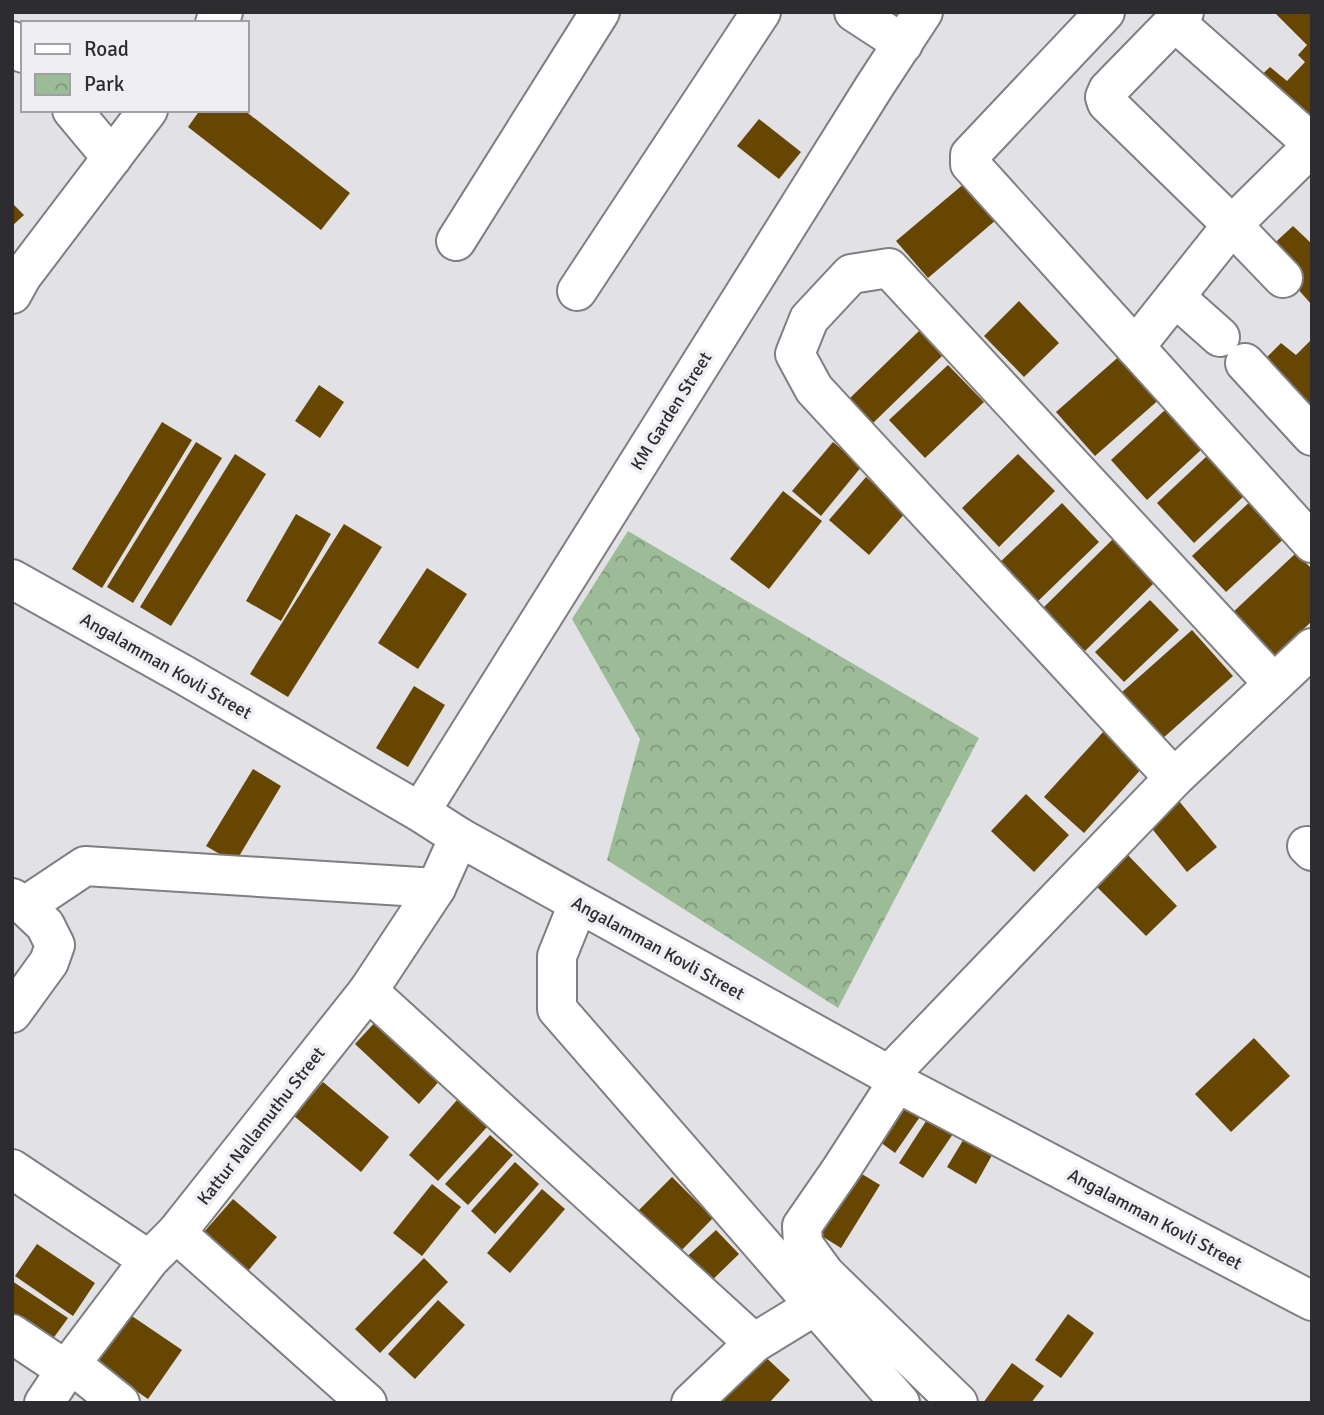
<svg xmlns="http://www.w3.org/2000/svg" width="1324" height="1415" viewBox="0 0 1324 1415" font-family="Signika,sans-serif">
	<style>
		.park { fill: url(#park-crowns) }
		.building { fill: #674601 }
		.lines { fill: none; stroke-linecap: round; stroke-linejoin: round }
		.minor-casing { stroke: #7f7e82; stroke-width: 42 }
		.minor { stroke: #fff; stroke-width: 38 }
		.labels { text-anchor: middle; stroke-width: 7; stroke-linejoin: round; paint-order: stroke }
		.street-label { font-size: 18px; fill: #2d2c2e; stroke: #efeef3 }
	</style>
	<defs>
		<pattern id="park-crowns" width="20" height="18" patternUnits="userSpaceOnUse" patternTransform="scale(1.75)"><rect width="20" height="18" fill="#9cbb97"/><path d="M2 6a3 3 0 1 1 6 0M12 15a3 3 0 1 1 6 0" fill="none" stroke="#80987c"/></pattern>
	</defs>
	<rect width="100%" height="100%" fill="#e2e1e5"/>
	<polygon class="park" points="628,531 979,738 838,1008 607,860 640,739 572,619"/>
	<g class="building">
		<polygon points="1274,12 1312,12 1312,125 1252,84 1270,67 1287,81 1305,62 1298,55 1307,45"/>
		<polygon points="200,110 244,110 350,193 321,230 188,127"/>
		<polygon points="759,119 801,152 779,179 737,146"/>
		<polygon points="972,177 1003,214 928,278 896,241"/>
		<polygon points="12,203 24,215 12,226"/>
		<polygon points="1293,226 1312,244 1312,305 1265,252"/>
		<polygon points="1019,301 1059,343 1024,377 984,336"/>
		<polygon points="919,331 942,356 872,424 848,400"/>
		<polygon points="1312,339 1312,406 1263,361 1281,343 1296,355"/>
		<polygon points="1123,353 1162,397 1095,456 1056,412"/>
		<polygon points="948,365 984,402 925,458 889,420"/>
		<polygon points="319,385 344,402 320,438 295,421"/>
		<polygon points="1165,410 1202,449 1147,500 1111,460"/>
		<polygon points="162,422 192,440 102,588 72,569"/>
		<polygon points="196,442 222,458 133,603 107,587"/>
		<polygon points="833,442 862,466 821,516 792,491"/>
		<polygon points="235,454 266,474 171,626 140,607"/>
		<polygon points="1018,454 1055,491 999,547 962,508"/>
		<polygon points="1207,456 1244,496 1194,543 1157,503"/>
		<polygon points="866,477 906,512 869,555 829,520"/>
		<polygon points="783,491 822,521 769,589 730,559"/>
		<polygon points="1254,498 1288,535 1226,592 1192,556"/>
		<polygon points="1062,503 1099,542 1035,604 997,565"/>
		<polygon points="296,514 331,534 281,621 246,601"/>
		<polygon points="344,524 382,547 288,697 250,674"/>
		<polygon points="1113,539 1155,582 1085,651 1043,608"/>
		<polygon points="1296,553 1312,569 1312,621 1271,660 1230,615"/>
		<polygon points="427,568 467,594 418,669 378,643"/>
		<polygon points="1150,600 1179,630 1124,682 1095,652"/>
		<polygon points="1192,630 1233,676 1162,739 1121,693"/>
		<polygon points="414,686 445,705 408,767 376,748"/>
		<polygon points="1104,731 1143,767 1084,833 1044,797"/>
		<polygon points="253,769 281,786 235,863 206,846"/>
		<polygon points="1026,794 1069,835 1034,872 991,831"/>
		<polygon points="1179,801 1217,847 1187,872 1149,825"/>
		<polygon points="1125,852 1177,906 1146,936 1093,883"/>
		<polygon points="378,1019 442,1078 419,1104 355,1044"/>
		<polygon points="1254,1038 1290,1076 1231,1132 1195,1094"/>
		<polygon points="323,1082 389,1137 361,1172 294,1116"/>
		<polygon points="905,1098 924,1111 895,1153 876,1139"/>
		<polygon points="457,1100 487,1127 438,1181 409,1155"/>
		<polygon points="930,1115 955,1131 923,1178 899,1163"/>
		<polygon points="968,1132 996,1148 976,1184 947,1167"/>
		<polygon points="490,1135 513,1155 468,1205 445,1184"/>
		<polygon points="515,1162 539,1184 495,1234 471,1211"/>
		<polygon points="852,1168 880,1185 841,1248 812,1230"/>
		<polygon points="672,1177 713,1218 676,1256 634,1215"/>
		<polygon points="432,1184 461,1207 422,1256 393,1233"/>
		<polygon points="542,1189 565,1209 510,1273 487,1253"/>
		<polygon points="233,1199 277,1237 248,1271 204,1232"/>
		<polygon points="716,1230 739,1254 704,1288 680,1263"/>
		<polygon points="37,1244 95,1283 73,1316 15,1276"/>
		<polygon points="424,1258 448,1282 380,1353 355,1329"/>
		<polygon points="12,1281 68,1318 52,1340 12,1313"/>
		<polygon points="438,1300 465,1325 415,1379 388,1354"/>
		<polygon points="126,1312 182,1350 148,1399 92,1361"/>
		<polygon points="1068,1314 1094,1333 1061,1378 1035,1360"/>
		<polygon points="759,1351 790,1380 769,1403 724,1403 718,1397"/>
		<polygon points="1012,1363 1044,1386 1031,1403 983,1403"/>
	</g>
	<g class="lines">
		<g class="minor-casing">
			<g id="minor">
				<polyline points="854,12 903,44"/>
				<polyline points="1105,12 970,155 970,164 1312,543"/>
				<polyline points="1174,21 1307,139 1308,145 1307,151 1232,225 1283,278"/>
				<polyline points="215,23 223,12"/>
				<polyline points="12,41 23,53"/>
				<polyline points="72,110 112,158"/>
				<polyline points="456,241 600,12"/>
				<polyline points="577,291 761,12"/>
				<polyline points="12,294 22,276 148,110"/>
				<polyline points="1175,297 1220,337"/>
				<polyline points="1135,347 1232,225 1107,103 1105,97 1108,90 1184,12"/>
				<polyline points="1245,363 1312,436"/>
				<polyline points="12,579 184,675 420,812 459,837 889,1075 897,1083 1312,1301"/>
				<polyline points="1174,778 814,389 795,354 809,319 851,274 889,268 1273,683"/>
				<polyline points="420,812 874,87 923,12"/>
				<polyline points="1307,846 1312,851"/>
				<polyline points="12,898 25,906 85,866 436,888"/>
				<polyline points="578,904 557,956 557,1009 900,1403"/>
				<polyline points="368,991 754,1343"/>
				<polyline points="12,1013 49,962 55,945 45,925 25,906"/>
				<polyline points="889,1075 1174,778 1312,648"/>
				<polyline points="897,1083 840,1171 802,1226 803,1244 825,1274 958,1403"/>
				<polyline points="12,1169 149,1260"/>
				<polyline points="176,1233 367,1403"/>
				<polyline points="12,1334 66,1370"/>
				<polyline points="71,1364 120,1403"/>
				<polyline points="44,1403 66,1370 149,1260 176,1233 368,991 436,888 459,837"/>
				<polyline points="691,1403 754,1343 816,1305"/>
			</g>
		</g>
		<use href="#minor" class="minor"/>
	</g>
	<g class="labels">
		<g class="street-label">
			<text transform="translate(671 411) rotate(-58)" y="6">KM Garden Street</text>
			<text transform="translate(166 666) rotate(30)" y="6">Angalamman Kovli Street</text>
			<text transform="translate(658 948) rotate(29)" y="6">Angalamman Kovli Street</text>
			<text transform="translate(261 1126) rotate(-52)" y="6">Kattur Nallamuthu Street</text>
			<text transform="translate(1155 1219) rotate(28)" y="6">Angalamman Kovli Street</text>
		</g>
	</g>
	<rect width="1324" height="1415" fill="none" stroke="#2d2c2e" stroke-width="28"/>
	<rect x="21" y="21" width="228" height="91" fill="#efeef3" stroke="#a1a0a4" stroke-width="2"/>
	<rect x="35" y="44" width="35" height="10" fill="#ffffff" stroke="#a1a0a4" stroke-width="2"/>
	<text x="84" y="56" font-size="21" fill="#2d2c2e">Road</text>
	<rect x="35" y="74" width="35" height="21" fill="url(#park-crowns)" stroke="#a1a0a4" stroke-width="2"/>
	<text x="84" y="91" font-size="21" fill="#2d2c2e">Park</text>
</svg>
